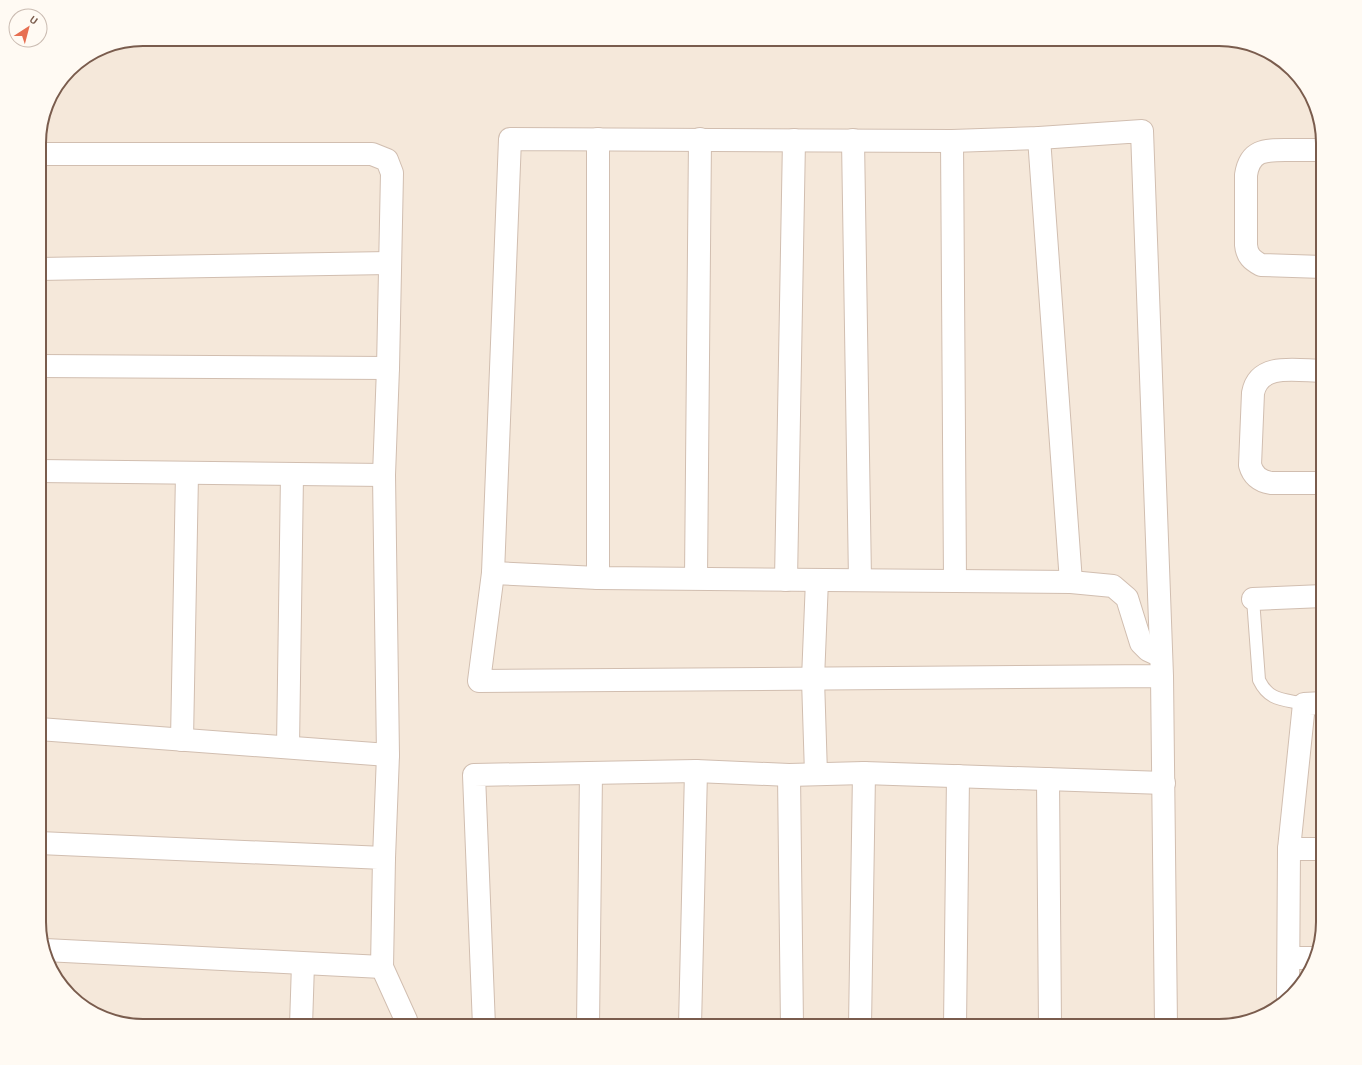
<svg xmlns="http://www.w3.org/2000/svg" width="1362" height="1065" viewBox="0 0 1362 1065" font-family="'Alegreya Sans',sans-serif">
	<style>
		.residential { fill: #f5e8da }
		.lines { fill: none; stroke-linecap: round; stroke-linejoin: round }
		.service-casing { stroke: #d1beb0; stroke-width: 14 }
		.minor-casing { stroke: #d1beb0; stroke-width: 24 }
		.service { stroke: #fff; stroke-width: 12 }
		.minor { stroke: #fff; stroke-width: 22 }
		.rim { fill: none; stroke: #7a5c4d; stroke-width: 2 }
	</style>
	<rect width="100%" height="100%" fill="#fdf6ec"/>
	<polygon class="residential" points="143,39 1219,39 1252,45 1287,65 1312,97 1323,143 1323,922 1317,955 1297,990 1265,1015 1219,1026 143,1026 110,1020 75,1000 50,968 39,928 39,136 50,97 74,65 104,47"/>
	<g class="lines">
		<g class="service-casing">
			<path id="service" d="M1253,599l6,81c10,21 24,19 45,24"/>
		</g>
		<g class="minor-casing">
			<g id="minor">
				<polyline points="1039,138 1071,582"/>
				<polyline points="853,140 860,580"/>
				<polyline points="952,141 955,581"/>
				<polyline points="39,154 372,154 387,160 392,173 388,368 384,475 388,755 384,858"/>
				<path d="M1323,267l-62,-2c-9,-5 -14,-9 -15,-20v-70c4,-26 20,-25 42,-25 12,0 23,0 35,0"/>
				<polyline points="39,269 389,263"/>
				<polyline points="39,366 388,368"/>
				<polyline points="39,471 384,475"/>
				<path d="M1323,483h-52c-11,-2 -18,-7 -21,-18l3,-72c6,-32 46,-22 70,-22"/>
				<polyline points="493,573 598,578 1071,582 1113,586 1127,598 1141,643 1148,650 1161,656"/>
				<polyline points="598,578 598,139"/>
				<polyline points="696,578 700,139"/>
				<polyline points="786,580 794,140"/>
				<polyline points="1253,599 1323,596"/>
				<polyline points="1162,676 479,681 493,573 510,139 952,141 1039,138 1142,131 1162,676 1166,1026"/>
				<polyline points="39,729 388,755"/>
				<polyline points="182,740 187,474"/>
				<polyline points="288,747 292,475"/>
				<polyline points="816,774 813,679 817,580"/>
				<polyline points="789,775 792,1026"/>
				<polyline points="1048,779 1050,1026"/>
				<polyline points="39,843 384,858 382,967 406,1020 407,1026"/>
				<polyline points="1289,849 1323,849"/>
				<polyline points="45,950 382,967"/>
				<polyline points="1289,958 1316,958"/>
				<polyline points="1288,998 1289,849 1304,704 1323,703"/>
				<polyline points="301,1026 303,964"/>
				<polyline points="484,1026 474,775 696,771 789,775 864,773 1164,783"/>
				<polyline points="588,1026 591,773"/>
				<polyline points="690,1026 696,771"/>
				<polyline points="860,1026 864,773"/>
				<polyline points="955,1026 958,776"/>
			</g>
		</g>
		<use href="#service" class="service"/>
		<use href="#minor" class="minor"/>
	</g>
	<path d="M0 0H1362V1065H0ZM143 46H1219A97 97 0 0 1 1316 143V922A97 97 0 0 1 1219 1019H143A97 97 0 0 1 46 922V143A97 97 0 0 1 143 46Z" fill="#fffaf3" fill-rule="evenodd"/>
	<path class="rim" d="M143 46H1219A97 97 0 0 1 1316 143V922A97 97 0 0 1 1219 1019H143A97 97 0 0 1 46 922V143A97 97 0 0 1 143 46Z"/>
	<g transform="translate(28 28) rotate(36)"><circle r="19" fill="#fffaf3" stroke="#cabbb1"/>
	<path d="M0-3L7 15L0 10L-7 15Z" fill="#e76f51"/>
	<text y="-6" font-size="11" font-weight="bold" text-anchor="middle" fill="#7a5c4d">U</text>
	</g>
</svg>
